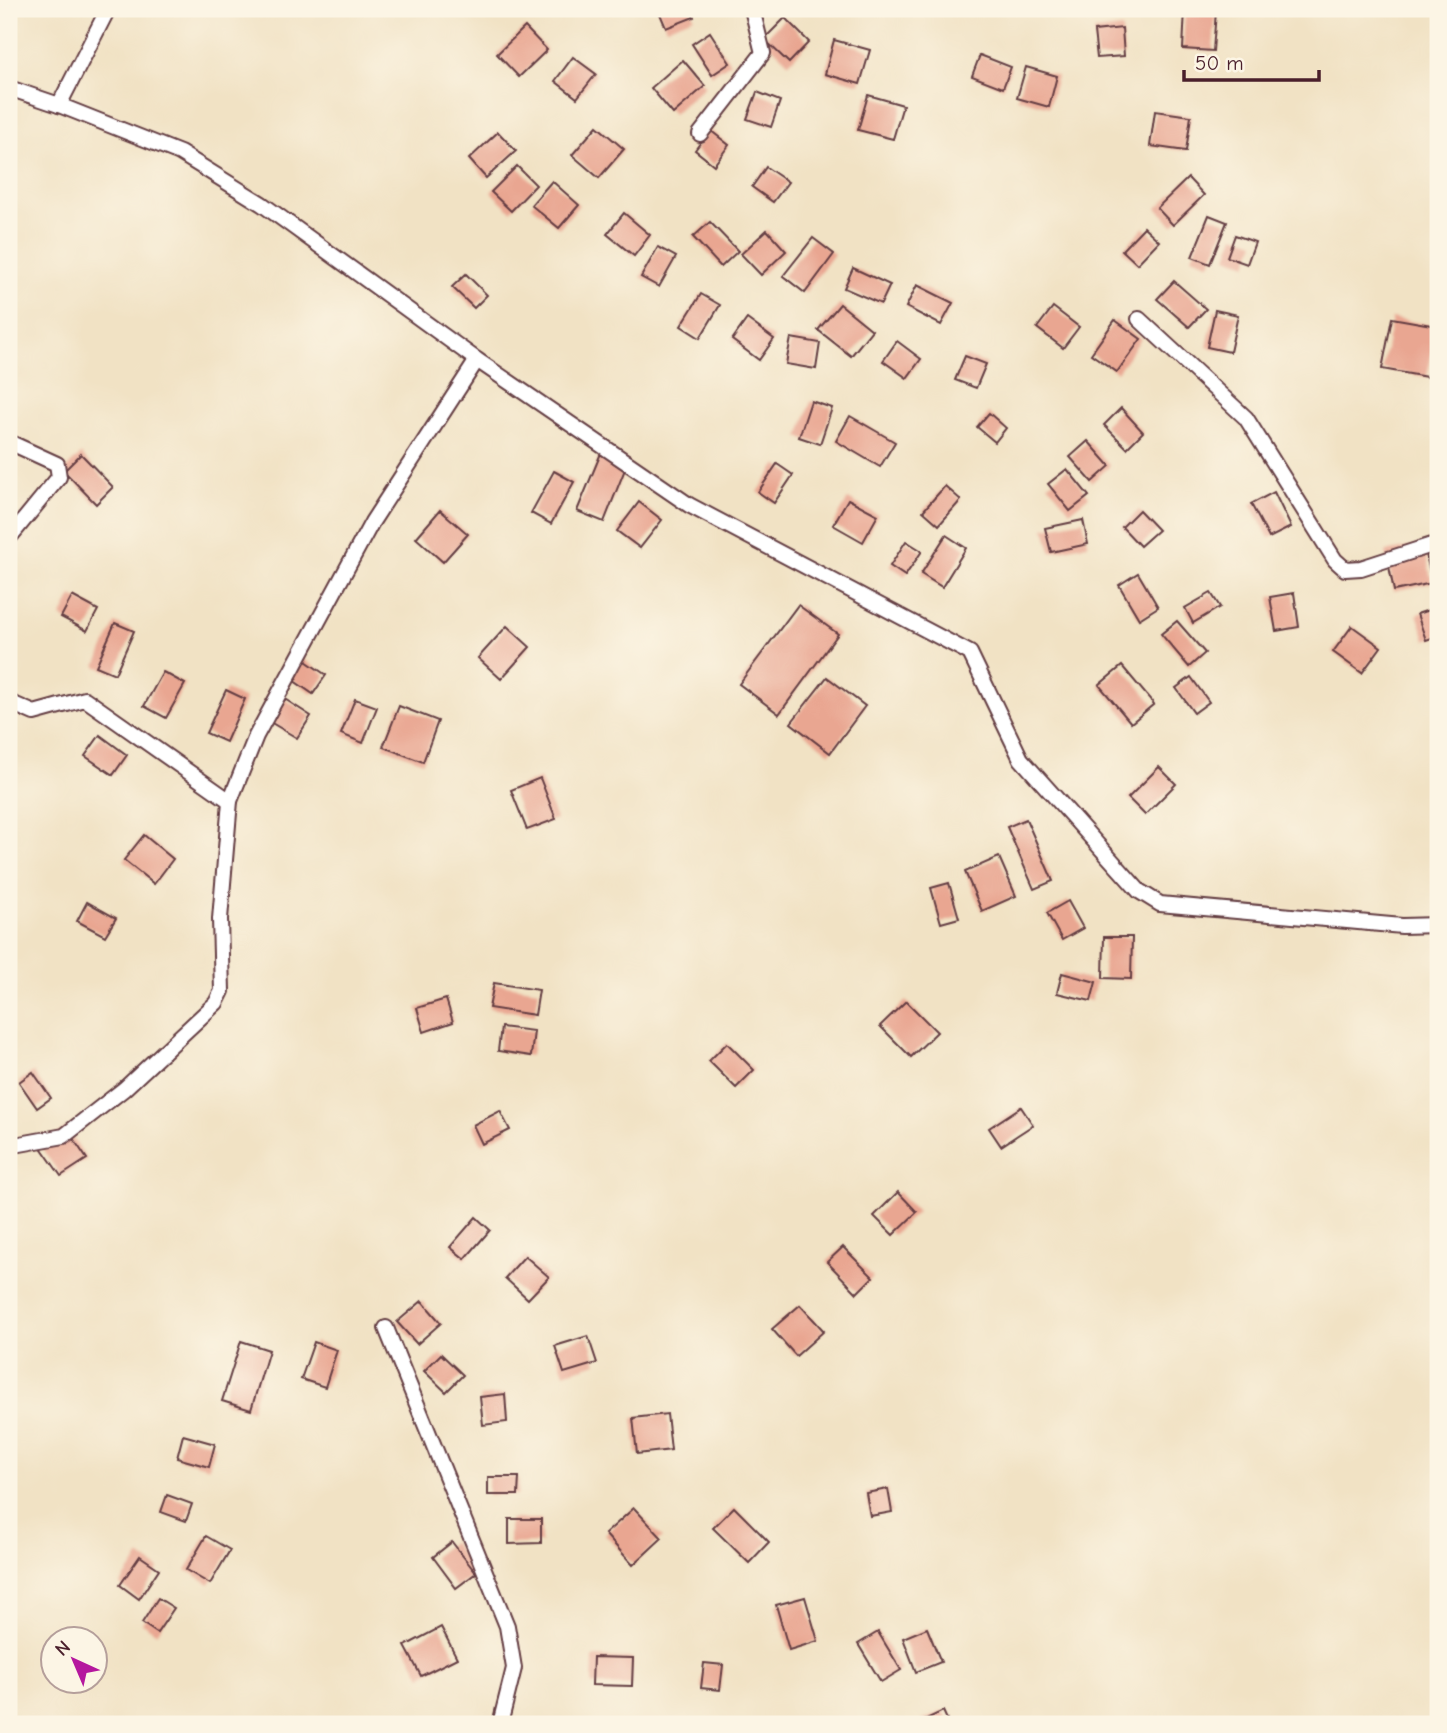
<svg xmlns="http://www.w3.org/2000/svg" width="1447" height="1733" viewBox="0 0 1447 1733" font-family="'Comic Neue',sans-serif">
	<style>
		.building { fill: #e9a691 }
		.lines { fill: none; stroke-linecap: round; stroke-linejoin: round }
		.minor-casing { stroke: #633c42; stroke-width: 18 }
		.minor { stroke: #fff; stroke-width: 14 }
	</style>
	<rect width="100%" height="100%" fill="#fcf5e5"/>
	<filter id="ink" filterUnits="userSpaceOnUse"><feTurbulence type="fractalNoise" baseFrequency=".0143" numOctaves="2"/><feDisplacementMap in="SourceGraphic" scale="14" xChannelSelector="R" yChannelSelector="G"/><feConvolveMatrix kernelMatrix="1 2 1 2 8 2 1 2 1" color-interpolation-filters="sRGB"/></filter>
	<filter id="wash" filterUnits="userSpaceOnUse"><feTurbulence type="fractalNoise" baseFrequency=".00686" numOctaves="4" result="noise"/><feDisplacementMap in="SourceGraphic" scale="28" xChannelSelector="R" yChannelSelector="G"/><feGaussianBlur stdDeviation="1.57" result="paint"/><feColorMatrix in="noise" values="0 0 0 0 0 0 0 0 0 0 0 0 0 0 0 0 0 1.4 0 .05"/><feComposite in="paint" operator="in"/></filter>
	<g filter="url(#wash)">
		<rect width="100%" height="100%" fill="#f1e2c4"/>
		<g id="blocks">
			<g class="building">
				<polygon points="658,9 691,9 694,17 666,28"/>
				<polygon points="1185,9 1216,11 1213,51 1183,49"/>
				<polygon points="785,18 809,42 789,63 764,39"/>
				<polygon points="525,27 547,50 519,77 497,54"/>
				<polygon points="1122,28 1124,56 1097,58 1094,31"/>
				<polygon points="710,32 730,63 712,75 692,44"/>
				<polygon points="834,40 870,50 860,84 825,74"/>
				<polygon points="980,55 1011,67 1003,88 972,76"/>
				<polygon points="573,57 596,74 577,98 555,81"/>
				<polygon points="683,60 705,86 673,114 651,88"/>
				<polygon points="1026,67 1057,76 1049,107 1017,98"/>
				<polygon points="757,92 780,101 771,127 747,119"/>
				<polygon points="868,95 903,105 893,139 858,130"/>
				<polygon points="1155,111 1191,116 1186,151 1150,146"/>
				<polygon points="597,126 624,149 599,178 572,155"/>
				<polygon points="710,130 729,145 714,165 695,150"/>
				<polygon points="498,132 516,151 486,178 469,159"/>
				<polygon points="517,166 536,185 511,211 491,192"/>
				<polygon points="766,167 788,182 773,202 752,187"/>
				<polygon points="1188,178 1204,195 1173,225 1157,208"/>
				<polygon points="552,181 579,205 559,228 531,205"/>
				<polygon points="624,213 650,235 634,256 607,234"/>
				<polygon points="1209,215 1227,222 1210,264 1192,257"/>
				<polygon points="710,222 738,251 721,267 693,237"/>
				<polygon points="1144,227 1159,241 1137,264 1122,250"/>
				<polygon points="767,230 786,251 761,275 741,254"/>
				<polygon points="1235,235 1255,242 1247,264 1227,257"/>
				<polygon points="813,238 834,254 805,293 783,276"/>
				<polygon points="658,247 676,257 659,287 641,277"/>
				<polygon points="853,268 890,285 881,304 844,288"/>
				<polygon points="466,274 487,295 474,308 452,287"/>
				<polygon points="1174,281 1206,309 1189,327 1157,299"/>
				<polygon points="917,285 953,303 941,325 906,307"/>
				<polygon points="701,294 720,305 700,338 681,326"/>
				<polygon points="840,304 872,330 851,356 818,330"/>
				<polygon points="1053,307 1079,327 1063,348 1037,328"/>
				<polygon points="1215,310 1238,315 1230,352 1207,347"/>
				<polygon points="1392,318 1437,326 1427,377 1382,369"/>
				<polygon points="747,319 774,339 759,360 732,340"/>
				<polygon points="1115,320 1141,339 1117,372 1091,354"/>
				<polygon points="791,338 820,343 816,369 786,364"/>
				<polygon points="897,341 921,359 907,378 883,361"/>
				<polygon points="965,356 986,364 976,388 955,380"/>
				<polygon points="811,401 832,408 820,444 799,437"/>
				<polygon points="1121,408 1143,432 1127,448 1104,425"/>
				<polygon points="989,413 1006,428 995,442 977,427"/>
				<polygon points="850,416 895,442 880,467 836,441"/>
				<polygon points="1088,441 1110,466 1092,482 1070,457"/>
				<polygon points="601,453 627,464 604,522 577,511"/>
				<polygon points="81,454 113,487 96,504 64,471"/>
				<polygon points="777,464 793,475 774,503 758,492"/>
				<polygon points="1067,469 1089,496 1070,511 1048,484"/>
				<polygon points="554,471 574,482 551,524 531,513"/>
				<polygon points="945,486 961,500 939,525 923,511"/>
				<polygon points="1274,492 1291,527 1269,538 1251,504"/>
				<polygon points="848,499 878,515 863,542 833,525"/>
				<polygon points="639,502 662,520 640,548 617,531"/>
				<polygon points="440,510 468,534 443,562 416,538"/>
				<polygon points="1139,510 1158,530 1140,546 1122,527"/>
				<polygon points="1083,520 1088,544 1051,552 1045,528"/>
				<polygon points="946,535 966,548 942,587 921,574"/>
				<polygon points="906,541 922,551 905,576 890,566"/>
				<polygon points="1424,544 1432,583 1394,591 1386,552"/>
				<polygon points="1138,573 1158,607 1139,619 1119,585"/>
				<polygon points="1211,593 1220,607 1193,623 1185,608"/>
				<polygon points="1294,593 1299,627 1276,631 1270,597"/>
				<polygon points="72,596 98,610 87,631 61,617"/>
				<polygon points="798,605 838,634 779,714 739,684"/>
				<polygon points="1438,607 1438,636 1426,640 1417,614"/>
				<polygon points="1177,621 1205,653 1189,667 1161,634"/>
				<polygon points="115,623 134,631 115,674 96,666"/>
				<polygon points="507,626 530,647 501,679 478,658"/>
				<polygon points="1352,626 1381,647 1362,673 1333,652"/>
				<polygon points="300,657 326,675 313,694 287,676"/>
				<polygon points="1122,666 1154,704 1131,723 1099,685"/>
				<polygon points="163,672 185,684 166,718 144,706"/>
				<polygon points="827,677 865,706 830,753 791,723"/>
				<polygon points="1191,677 1209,702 1194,713 1176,688"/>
				<polygon points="226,690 245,699 226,742 206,733"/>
				<polygon points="280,696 311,716 297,738 265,719"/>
				<polygon points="355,699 377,707 363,743 341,734"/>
				<polygon points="399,706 438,721 423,762 383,747"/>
				<polygon points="100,735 127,755 113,775 85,756"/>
				<polygon points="1159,767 1176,784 1145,815 1128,798"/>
				<polygon points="540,778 556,819 527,830 511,790"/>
				<polygon points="1026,819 1053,881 1034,889 1007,827"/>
				<polygon points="144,835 173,859 154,884 124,860"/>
				<polygon points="999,857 1016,896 982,911 965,872"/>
				<polygon points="949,883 959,918 941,923 931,888"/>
				<polygon points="1068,901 1083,928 1062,940 1047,913"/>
				<polygon points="87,902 116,918 105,936 77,921"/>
				<polygon points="1104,937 1132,937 1131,979 1103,978"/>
				<polygon points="1062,973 1096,982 1091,1001 1057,993"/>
				<polygon points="494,983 539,990 535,1015 489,1008"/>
				<polygon points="446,999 453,1022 424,1032 417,1008"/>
				<polygon points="906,1001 937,1032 911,1057 880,1026"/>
				<polygon points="501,1027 534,1031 531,1056 498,1051"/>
				<polygon points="727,1043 754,1070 736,1088 709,1061"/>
				<polygon points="33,1072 51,1098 37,1108 19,1082"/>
				<polygon points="1021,1107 1033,1125 1001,1146 989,1128"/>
				<polygon points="500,1111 510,1130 482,1144 473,1125"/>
				<polygon points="66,1128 87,1159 61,1176 40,1146"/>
				<polygon points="898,1192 917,1212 893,1235 874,1216"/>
				<polygon points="476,1217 490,1230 465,1259 450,1247"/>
				<polygon points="843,1247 873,1277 857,1293 827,1262"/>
				<polygon points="525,1256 549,1277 528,1299 505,1278"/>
				<polygon points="422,1301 441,1323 417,1344 397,1322"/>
				<polygon points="800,1305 824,1331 796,1356 772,1329"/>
				<polygon points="588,1336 597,1363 564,1373 555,1346"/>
				<polygon points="241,1341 269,1350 251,1410 222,1401"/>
				<polygon points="314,1342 337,1350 325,1387 301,1379"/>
				<polygon points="441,1354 463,1375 446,1392 424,1371"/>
				<polygon points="505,1394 507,1422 483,1425 480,1397"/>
				<polygon points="667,1414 671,1450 637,1454 633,1418"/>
				<polygon points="183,1435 215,1444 209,1467 177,1458"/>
				<polygon points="488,1477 519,1477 518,1495 488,1495"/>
				<polygon points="888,1489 892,1512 870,1516 866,1493"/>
				<polygon points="167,1495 192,1504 186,1521 161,1512"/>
				<polygon points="734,1507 769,1542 749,1563 713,1528"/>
				<polygon points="634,1508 662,1538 633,1565 605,1534"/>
				<polygon points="509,1519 541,1519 541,1543 509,1544"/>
				<polygon points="206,1536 230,1550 210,1584 186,1570"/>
				<polygon points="452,1542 476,1573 456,1588 433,1557"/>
				<polygon points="140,1556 159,1569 139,1599 120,1585"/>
				<polygon points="805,1597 818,1641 789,1650 776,1605"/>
				<polygon points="158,1598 174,1608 157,1633 142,1623"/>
				<polygon points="441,1627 457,1658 421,1676 405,1646"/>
				<polygon points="927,1628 941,1662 916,1672 903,1638"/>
				<polygon points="878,1632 901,1670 881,1682 858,1644"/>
				<polygon points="593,1657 633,1658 632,1686 592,1685"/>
				<polygon points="704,1663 723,1665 720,1690 701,1688"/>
				<polygon points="943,1711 949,1724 916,1724"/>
			</g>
		</g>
	</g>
	<g filter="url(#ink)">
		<use href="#blocks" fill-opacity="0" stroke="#633c42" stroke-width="2"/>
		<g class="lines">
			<g class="minor-casing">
				<g id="minor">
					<polyline points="108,9 59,105 180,153 262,204 477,360 689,505 970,653 1021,759 1139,891 1160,904 1402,926 1438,925"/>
					<polyline points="9,88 59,105"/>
					<polyline points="700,134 763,53 752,9"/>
					<polyline points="1139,319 1246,418 1335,560 1345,569 1361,568 1438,543"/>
					<polyline points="9,442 57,464 59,477 9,538"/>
					<polyline points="9,702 34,713 85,699 230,801"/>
					<polyline points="9,1146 64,1136 124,1089 216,1003 222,991 220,919 230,801 256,736 372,522 477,360"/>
					<polyline points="386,1328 507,1626 514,1668 500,1724"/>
				</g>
			</g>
			<use href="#minor" class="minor"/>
		</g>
	</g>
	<rect width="1447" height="1733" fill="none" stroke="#fcf5e5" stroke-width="35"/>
	<g transform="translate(74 1660) rotate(316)"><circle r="33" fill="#fcf5e5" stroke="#b59f9b" stroke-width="2"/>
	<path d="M0-5L12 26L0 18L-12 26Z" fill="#b5179e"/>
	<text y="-10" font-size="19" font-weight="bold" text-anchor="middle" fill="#4a1f2b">N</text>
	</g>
	<path d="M1184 70v10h135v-10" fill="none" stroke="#4a1f2b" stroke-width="3.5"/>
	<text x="1195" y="70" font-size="21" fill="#4a1f2b" stroke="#fcf5e5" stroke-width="5" paint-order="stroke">50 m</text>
</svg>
